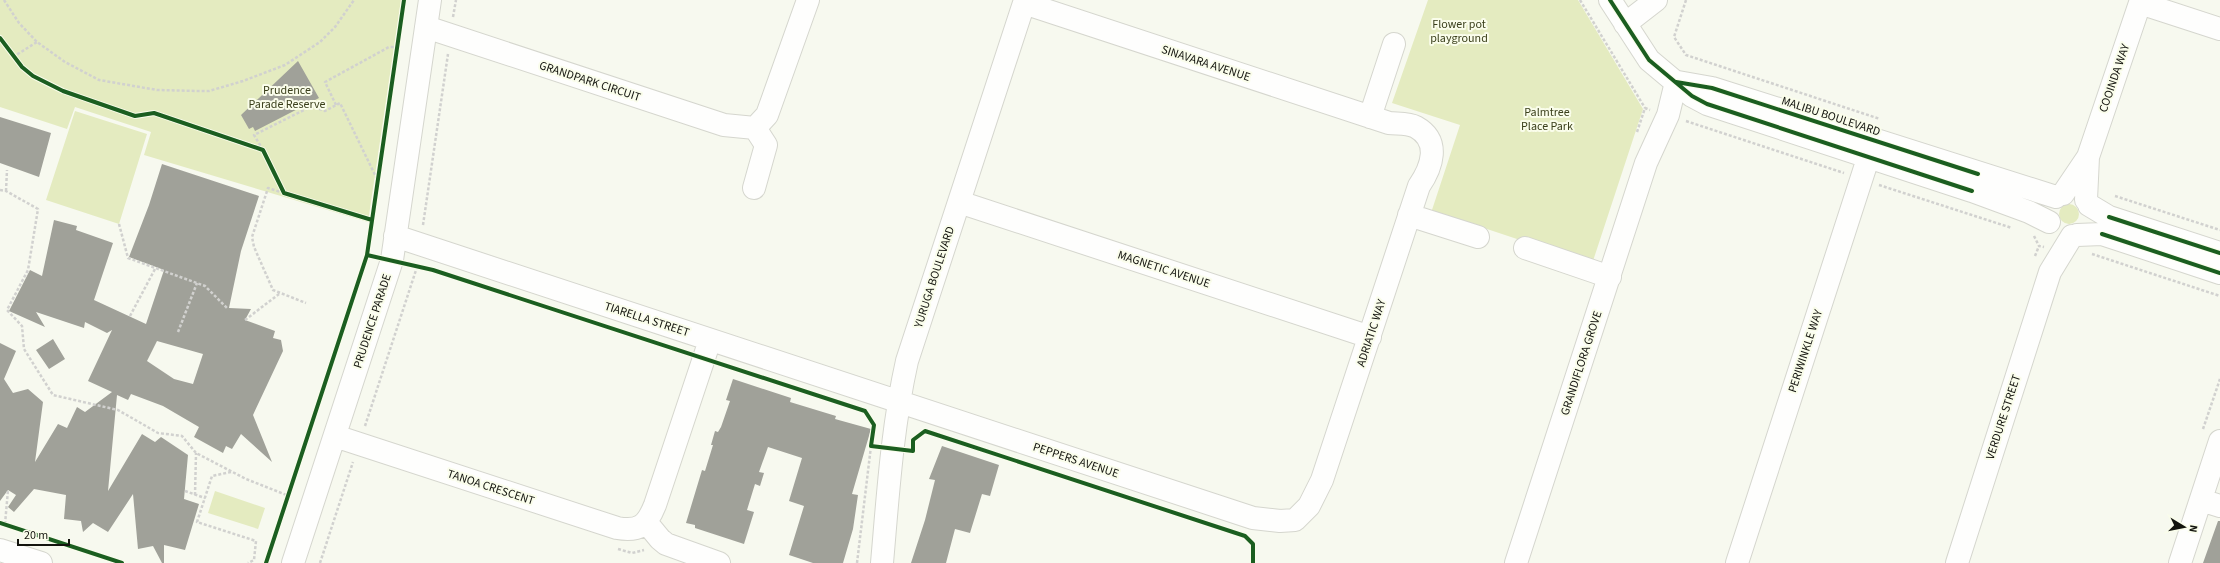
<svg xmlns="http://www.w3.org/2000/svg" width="2220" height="563" font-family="'Source Sans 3',sans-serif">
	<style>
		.green { fill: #e4ebc0 }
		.building { fill: #a0a199; fill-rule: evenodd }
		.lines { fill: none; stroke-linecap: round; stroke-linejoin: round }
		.minor-casing { stroke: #d5d6ce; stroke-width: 24 }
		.path { stroke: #d1d1cf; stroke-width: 2.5; stroke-dasharray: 3 2; stroke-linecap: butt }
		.minor { stroke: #fefefd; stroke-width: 22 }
		.cycleway-casing { stroke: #fafdeb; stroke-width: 6 }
		.cycleway { stroke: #1b5e20; stroke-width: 4 }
		.labels { text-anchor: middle; stroke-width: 4; stroke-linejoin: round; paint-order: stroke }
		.park-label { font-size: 12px; fill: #3a3f1b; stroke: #fafdeb }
		.street-label { font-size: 12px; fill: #13140e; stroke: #fafdeb }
	</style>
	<rect width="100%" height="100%" fill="#f7f9ef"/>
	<path class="green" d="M 0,0 L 401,0 L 368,222 L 144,155 L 151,132 L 75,107 L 67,129 L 0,107 Z
		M 1428,0 L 1578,0 L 1643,109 L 1592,264 L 1448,216 L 1430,216 L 1460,125 L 1392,103 Z
		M 75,111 L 147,134 L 119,224 L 46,200 Z
		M2059 214a10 10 0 1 1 20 0a10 10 0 1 1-20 0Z
		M 215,491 L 265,508 L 258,529 L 208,513 Z"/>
	<path class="building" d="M 298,61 L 319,98 L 255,131 L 253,127 L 249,129 L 241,115 Z
		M 0,117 L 51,133 L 39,177 L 0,163 Z
		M 162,164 L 259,196 L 241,251 L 229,308 L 251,309 L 245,320 L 275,331 L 273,338 L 281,340 L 283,351 L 253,415 L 272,462 L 241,434 L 232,449 L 226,446 L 223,453 L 194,437 L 199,427 L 163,406 L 131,394 L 128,400 L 117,395 L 108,491 L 142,434 L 155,442 L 161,437 L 188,455 L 184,499 L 199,504 L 185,550 L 164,545 L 164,563 L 162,563 L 153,546 L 138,549 L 133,494 L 108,532 L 93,523 L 83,532 L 81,521 L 64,519 L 66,495 L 34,489 L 14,512 L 8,507 L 16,495 L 8,490 L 0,501 L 0,343 L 16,351 L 4,379 L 13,393 L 28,389 L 43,402 L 35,462 L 58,424 L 67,428 L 77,407 L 85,412 L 112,392 L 88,381 L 112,330 L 107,333 L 85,322 L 84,328 L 36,312 L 45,327 L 9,311 L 30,270 L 42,276 L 54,220 L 77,226 L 76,230 L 113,243 L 94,300 L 146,324 L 164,270 L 129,257 L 149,205 ZM 157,341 L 203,354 L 193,384 L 174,379 L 147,361 Z
		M 53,339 L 65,359 L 49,369 L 36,350 Z
		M 733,379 L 791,398 L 790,402 L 836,416 L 835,419 L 871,429 L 852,494 L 858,495 L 853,529 L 843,563 L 813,563 L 789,555 L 804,506 L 789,501 L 802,458 L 768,447 L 759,472 L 764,473 L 760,486 L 755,484 L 747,510 L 754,512 L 744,544 L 695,528 L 695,525 L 686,523 L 702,470 L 705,471 L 713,445 L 711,445 L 715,431 L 718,432 L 721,427 L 730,401 L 726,400 Z
		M 942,446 L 999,465 L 990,496 L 982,494 L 970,533 L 955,529 L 946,563 L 911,563 L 925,520 L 935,480 L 929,479 Z
		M 2218,521 L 2220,521 L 2220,563 L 2203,563 Z"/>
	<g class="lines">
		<defs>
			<path id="minor" d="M 1610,0 L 1649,60 L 1692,96 L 1707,104 L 1972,191 L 2029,212 L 2049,222
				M 2140,3 L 2220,29
				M 1625,24 L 1656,0
				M 426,27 L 724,125 L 755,128 L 767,115 L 808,0
				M 1678,82 L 1712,88 L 2056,197
				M 1370,117 L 1394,44
				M 754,188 L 766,145 L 755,128
				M 2063,194 L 2088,157
				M 2086,200 L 2088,157 L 2141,0
				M 959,202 L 1370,337
				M 2089,205 L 2109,217 L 2220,253
				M 1409,215 L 1478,237
				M 2077,235 L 2102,234 L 2220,273
				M 395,236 L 1253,518 L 1280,521 L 1295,520 L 1309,506 L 1322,480 L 1419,186 C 1432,167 1441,141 1416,127 C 1408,123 1398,124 1389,123 L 1024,3
				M 1525,248 L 1610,277
				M 335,436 L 617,528 C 640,532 647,525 655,505 L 710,340
				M 2201,500 L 2220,506
				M 646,522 L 660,539 L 666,544 L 719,563
				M 0,550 L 41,563
				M 293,563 L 392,260 L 430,0
				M 882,563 C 888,495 892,428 907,361 L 1025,0
				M 1516,563 L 1646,163 L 1668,115 L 1676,82
				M 1737,563 L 1874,140
				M 1957,563 L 2050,272 L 2072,236
				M 2180,563 L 2220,441"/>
		</defs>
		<use href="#minor" class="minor-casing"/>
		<path class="path" d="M 4,0 L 19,23 L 37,42 L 65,62 L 99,80 L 157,90 L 199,91 L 209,91 L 243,81 L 285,65 L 320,42 L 335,27 L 354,0
			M 1580,0 L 1645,108
			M 1686,0 L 1674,37 L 1686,55 L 1880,119
			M 453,17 L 456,0
			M 13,57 L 37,42
			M 336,105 L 325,82 L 389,47 L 397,47
			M 1686,121 L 1844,173
			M 1637,132 L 1645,108 L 1650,110
			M 263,150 L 254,135 L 312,106 L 325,111 L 340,103 L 378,181
			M 1879,185 L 2012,228
			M 0,190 L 6,191 L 38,209 L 28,270 L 7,310 L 22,326 L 24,349 L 53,395 L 118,410 L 158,433 L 182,436 L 196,453 L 246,479 L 289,496
			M 6,191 L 7,170
			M 284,193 L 268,188 L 252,237 L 254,247 L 273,290 L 306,303
			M 2115,196 L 2220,230
			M 119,224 L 128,258 L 205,286 L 227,308
			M 423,225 L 448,54
			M 2034,236 L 2039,246 L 2044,247
			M 2092,254 L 2220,296
			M 2035,256 L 2039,246
			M 130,316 L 155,269
			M 245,320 L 279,294
			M 178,332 L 197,283
			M 365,426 L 418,264
			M 2203,429 L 2220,379
			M 231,472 L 212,476 L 197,522 L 256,541 L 254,560 L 248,563
			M 185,491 L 205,498
			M 195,495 L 196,453
			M 5,524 L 8,490
			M 618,549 L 632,553 L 644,550
			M 320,563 L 353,462
			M 857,563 L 871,446"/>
		<use href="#minor" class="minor"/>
		<defs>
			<path id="cycleway" d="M 1610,0 L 1649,60 L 1692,96 L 1707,104 L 1972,191
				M 0,38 L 22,67 L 33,76 L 63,91 L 135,116 L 154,113 L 263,150 L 284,193 L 372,220
				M 1676,82 L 1712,88 L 1978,174
				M 2109,217 L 2220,253
				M 2102,234 L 2220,273
				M 367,255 L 433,270 L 865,411 L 874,425 L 871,446 L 913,451 L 913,440 L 925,431 L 1245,536 L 1253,544 L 1253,563
				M 0,523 L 122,563
				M 266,563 L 367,255 L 404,0"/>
		</defs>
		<use href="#cycleway" class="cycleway-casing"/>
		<use href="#cycleway" class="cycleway"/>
	</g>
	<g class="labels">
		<g class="park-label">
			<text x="1459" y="28">Flower pot<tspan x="1459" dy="14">playground</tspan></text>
			<text x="287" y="94">Prudence<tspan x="287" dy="14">Parade Reserve</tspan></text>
			<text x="1547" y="116">Palmtree<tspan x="1547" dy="14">Place Park</tspan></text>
		</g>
		<g class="street-label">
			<text transform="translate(1206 63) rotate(18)" y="4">SINAVARA AVENUE</text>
			<text transform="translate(2114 78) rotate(-71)" y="4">COOINDA WAY</text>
			<text transform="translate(590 81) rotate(18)" y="4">GRANDPARK CIRCUIT</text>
			<text transform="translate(1831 116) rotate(18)" y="4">MALIBU BOULEVARD</text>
			<text transform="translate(1164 269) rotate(18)" y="4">MAGNETIC AVENUE</text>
			<text transform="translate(934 277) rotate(-72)" y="4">YURUGA BOULEVARD</text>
			<text transform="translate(647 319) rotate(18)" y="4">TIARELLA STREET</text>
			<text transform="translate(372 321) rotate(-72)" y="4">PRUDENCE PARADE</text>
			<text transform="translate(1371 333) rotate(-72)" y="4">ADRIATIC WAY</text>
			<text transform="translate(1805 351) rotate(-72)" y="4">PERIWINKLE WAY</text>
			<text transform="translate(1581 363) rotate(-72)" y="4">GRANDIFLORA GROVE</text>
			<text transform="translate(2003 417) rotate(-72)" y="4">VERDURE STREET</text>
			<text transform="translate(1076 460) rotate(18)" y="4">PEPPERS AVENUE</text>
			<text transform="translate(491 487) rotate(18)" y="4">TANOA CRESCENT</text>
		</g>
	</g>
	<g transform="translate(2184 527) rotate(100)" stroke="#fafdeb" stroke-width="3" paint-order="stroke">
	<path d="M0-3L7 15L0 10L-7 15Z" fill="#13140e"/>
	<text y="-6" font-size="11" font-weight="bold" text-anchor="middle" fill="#13140e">N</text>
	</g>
	<path d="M18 539v6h51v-6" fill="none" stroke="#13140e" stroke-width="2"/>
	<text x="24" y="539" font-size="12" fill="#13140e" stroke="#fafdeb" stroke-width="3" paint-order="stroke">20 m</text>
</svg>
